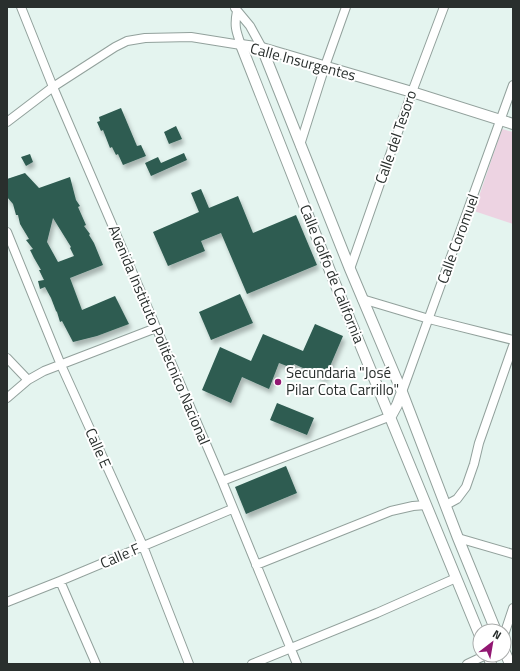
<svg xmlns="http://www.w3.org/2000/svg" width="520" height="671" font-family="'Titillium Web',sans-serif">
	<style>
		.green { fill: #edd3e2 }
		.building { fill: #2e5c51; fill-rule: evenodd; filter: url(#shadow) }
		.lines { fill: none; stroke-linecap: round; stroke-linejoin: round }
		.minor-casing { stroke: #92a19c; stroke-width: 10 }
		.tertiary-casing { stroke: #92a19c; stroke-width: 12 }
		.minor { stroke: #fff; stroke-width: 8 }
		.tertiary { stroke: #fff; stroke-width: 10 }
		.poi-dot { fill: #921772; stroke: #fff; stroke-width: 1.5 }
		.labels { text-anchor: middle; stroke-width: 4; stroke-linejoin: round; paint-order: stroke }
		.street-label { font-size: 15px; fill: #292f2d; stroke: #fff }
		.poi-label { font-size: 15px; fill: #292f2d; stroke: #fff; text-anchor: start }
	</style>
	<defs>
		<filter id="shadow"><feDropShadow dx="2.5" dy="4.5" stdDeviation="2" flood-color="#0004"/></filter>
	</defs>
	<rect width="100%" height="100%" fill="#e4f4ef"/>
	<path class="green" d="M 502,129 L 513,132 L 513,224 L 474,211 Z"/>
	<path class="building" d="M 121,108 L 137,146 L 141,145 L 146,156 L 123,165 L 118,154 L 116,155 L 112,147 L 110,148 L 103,130 L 101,131 L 97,122 L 100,121 L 99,117 Z
		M 176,126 L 182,139 L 169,144 L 164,132 Z
		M 184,153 L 187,160 L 151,176 L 145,163 L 158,157 L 161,163 Z
		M 30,154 L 33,162 L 26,166 L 21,157 Z
		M 25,173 L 39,188 L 70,177 L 76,200 L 80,206 L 78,207 L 86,225 L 84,226 L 90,234 L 89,235 L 94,243 L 103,265 L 70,278 L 82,310 L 115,296 L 129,324 L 97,336 L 73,342 L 62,321 L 60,322 L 57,312 L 56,311 L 51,298 L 45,287 L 40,289 L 38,281 L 44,280 L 39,270 L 41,270 L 34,258 L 30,250 L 33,249 L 26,240 L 29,239 L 20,224 L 18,215 L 16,215 L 13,204 L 7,197 L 7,179 ZM 53,218 L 71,247 L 70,248 L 74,256 L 58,262 L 47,242 Z
		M 201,189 L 209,208 L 238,196 L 253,233 L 296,215 L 317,265 L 247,294 L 221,233 L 201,241 L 205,251 L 168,266 L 153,232 L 199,212 L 191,193 Z
		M 240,294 L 253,323 L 211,340 L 199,312 Z
		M 315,324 L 343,336 L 325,378 L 294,364 L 292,368 L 279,363 L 269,389 L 242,377 L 231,403 L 202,390 L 220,347 L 251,361 L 263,334 L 303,351 Z
		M 277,403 L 314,418 L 307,435 L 270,420 Z
		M 286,466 L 297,493 L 246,514 L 235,487 Z"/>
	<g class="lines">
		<defs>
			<path id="minor" d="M 21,7 L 53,87 L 222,481 L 297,664
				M 235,8 L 250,26 L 262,48
				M 7,122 L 53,87 L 115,47 L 127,41 L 145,38 L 191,37 L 241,45 C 236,31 234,26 237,11
				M 300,145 L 325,66 L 346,7
				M 7,232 L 61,365 L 143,546 L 189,664
				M 350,269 L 412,92 L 444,7
				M 362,299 L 429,319 L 513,340
				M 7,358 L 28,380
				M 402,392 L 513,85
				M 7,398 L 28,380 L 44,371 L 156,328
				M 222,481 L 391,416
				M 446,505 L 457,499 L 466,487 L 474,464 L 479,443 L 513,346
				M 458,538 L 513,554
				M 256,565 L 391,511 L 413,506 L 426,505
				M 60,581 L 96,664
				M 7,602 L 60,581 L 232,509
				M 504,635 L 513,608
				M 252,664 L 377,613 L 456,578
				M 467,664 L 486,655"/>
			<path id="tertiary" d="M 262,48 L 350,269 L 402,392 L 458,538 L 496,631
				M 391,416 L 397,405 L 402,392
				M 480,636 L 332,276 L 241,45 L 262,48 L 412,92 L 513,124
				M 504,650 L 510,664
				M 488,655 L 491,664"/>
		</defs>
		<use href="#minor" class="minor-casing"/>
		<use href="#tertiary" class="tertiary-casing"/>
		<use href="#minor" class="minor"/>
		<use href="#tertiary" class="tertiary"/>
	</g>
	<circle class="poi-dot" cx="278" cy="382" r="4"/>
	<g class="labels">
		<g class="street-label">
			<text transform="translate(303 62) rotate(15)" y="5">Calle Insurgentes</text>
			<text transform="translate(396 137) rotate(-71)" y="5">Calle del Tesoro</text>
			<text transform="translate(458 239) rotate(-70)" y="5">Calle Coromuel</text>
			<text transform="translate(332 274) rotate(68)" y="5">Calle Golfo de California</text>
			<text transform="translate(159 335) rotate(67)" y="5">Avenida Instituto Politécnico Nacional</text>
			<text transform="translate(98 448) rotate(66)" y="5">Calle E</text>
			<text transform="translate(120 556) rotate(-23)" y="5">Calle F</text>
		</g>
		<g class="poi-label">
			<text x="286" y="378">Secundaria "José<tspan x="286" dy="17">Pilar Cota Carrillo"</tspan></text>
		</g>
	</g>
	<rect width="520" height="671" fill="none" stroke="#292f2d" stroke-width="16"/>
	<g transform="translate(492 643) rotate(31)"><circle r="19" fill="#ffffff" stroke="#a9acab"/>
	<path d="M0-3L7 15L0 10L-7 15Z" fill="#921772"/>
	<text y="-6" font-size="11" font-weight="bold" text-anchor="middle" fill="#292f2d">N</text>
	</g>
</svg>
